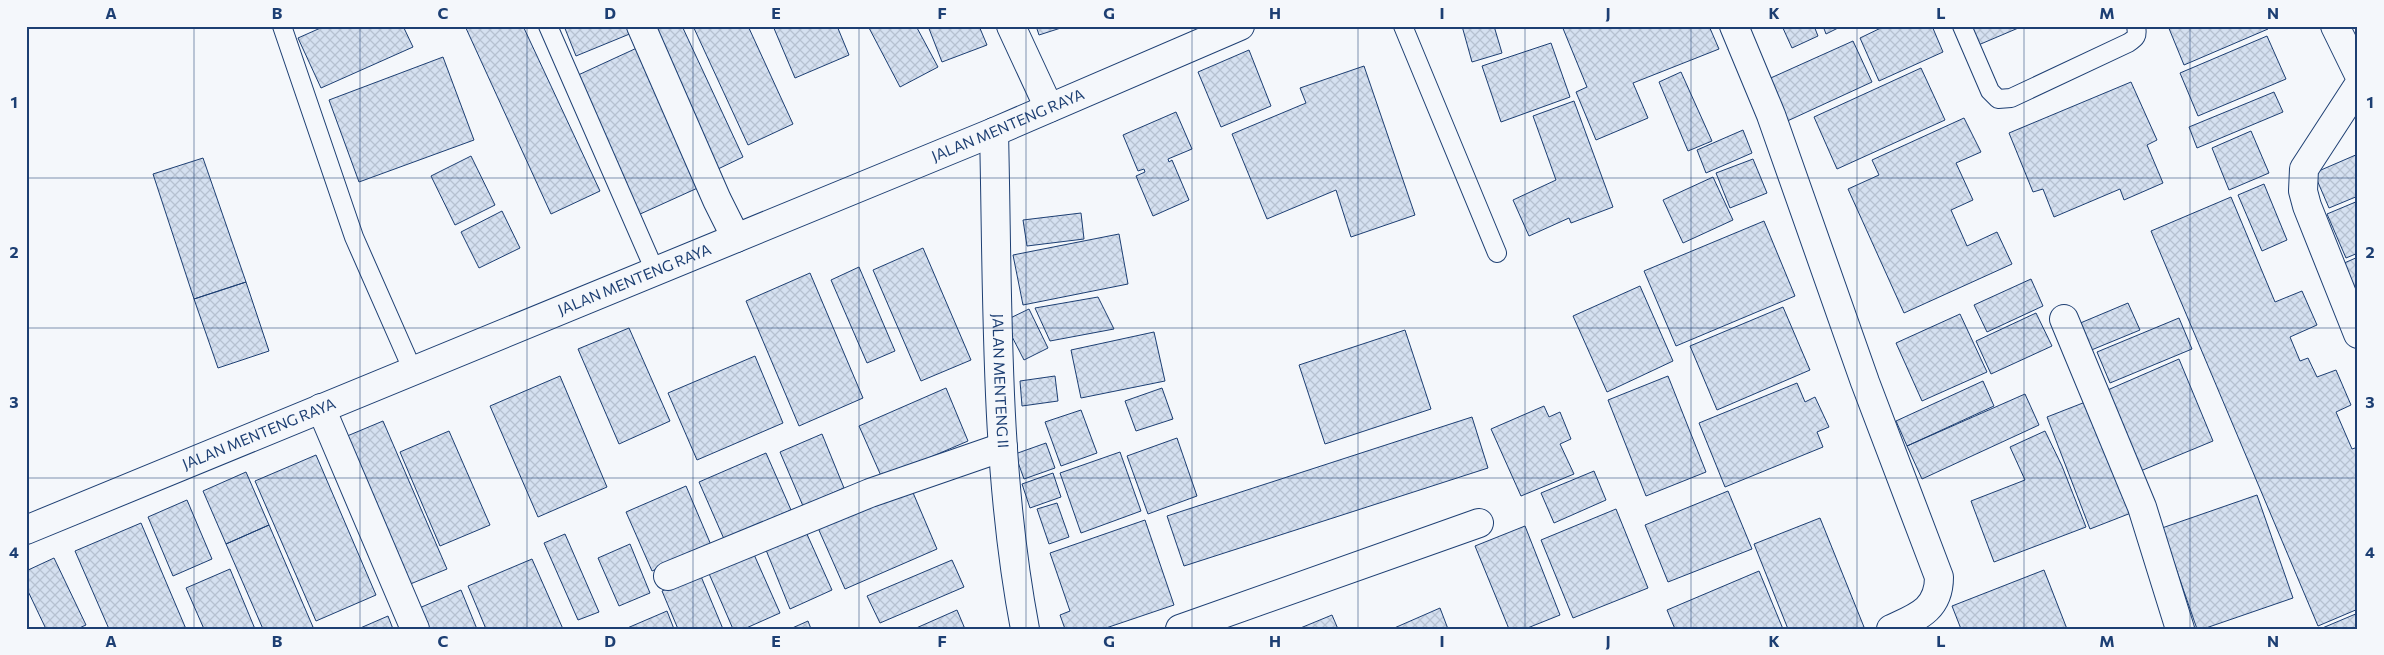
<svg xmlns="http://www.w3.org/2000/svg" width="2384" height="655" font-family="Commissioner,sans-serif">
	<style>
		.building { fill: url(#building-cross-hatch); stroke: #1d3f73 }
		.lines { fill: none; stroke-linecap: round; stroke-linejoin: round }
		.lane-casing { stroke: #1d3f73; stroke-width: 20 }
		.street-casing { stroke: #1d3f73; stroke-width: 30 }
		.secondary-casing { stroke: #1d3f73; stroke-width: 30 }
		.lane { stroke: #f4f7fb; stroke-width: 18 }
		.street { stroke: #f4f7fb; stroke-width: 28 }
		.secondary { stroke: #f4f7fb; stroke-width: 28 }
		.grid { fill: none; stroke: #1d3f73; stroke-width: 1; stroke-opacity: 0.55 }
		.labels { text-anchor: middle; stroke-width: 4; stroke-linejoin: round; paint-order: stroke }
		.street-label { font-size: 15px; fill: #1d3f73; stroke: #f4f7fb }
		.neatline { fill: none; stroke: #1d3f73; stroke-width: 2 }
		.grid-label { font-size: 16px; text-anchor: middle; font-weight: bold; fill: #1d3f73 }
	</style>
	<defs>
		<pattern id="building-cross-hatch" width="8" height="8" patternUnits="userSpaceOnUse" patternTransform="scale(1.25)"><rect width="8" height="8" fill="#d5e0f0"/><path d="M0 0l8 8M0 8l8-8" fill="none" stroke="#b6c1d1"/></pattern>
	</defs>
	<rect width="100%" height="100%" fill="#f4f7fb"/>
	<path class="building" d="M 325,26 L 403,26 L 413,47 L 321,88 L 298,38 Z
		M 465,26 L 523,26 L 600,191 L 551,214 Z
		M 564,26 L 629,26 L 632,33 L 576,56 Z
		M 652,26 L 682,26 L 743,157 L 718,169 Z
		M 693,26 L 748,26 L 793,124 L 748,145 Z
		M 773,26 L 837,26 L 849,55 L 795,78 Z
		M 868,26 L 916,26 L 938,67 L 900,87 Z
		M 928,26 L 979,26 L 987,45 L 942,62 Z
		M 1036,26 L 1067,26 L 1039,35 Z
		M 1462,26 L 1494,26 L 1502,53 L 1472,62 Z
		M 1562,26 L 1709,26 L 1719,49 L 1633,83 L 1648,118 L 1596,140 L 1576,92 L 1587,87 Z
		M 1782,26 L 1814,26 L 1818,36 L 1792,48 Z
		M 1823,26 L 1842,26 L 1826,34 Z
		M 1885,26 L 1932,26 L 1943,52 L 1879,81 L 1860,38 Z
		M 1968,26 L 2023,26 L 1976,46 Z
		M 2168,26 L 2267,26 L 2268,29 L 2184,65 Z
		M 2267,36 L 2286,79 L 2198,116 L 2180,73 Z
		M 1853,41 L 1872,82 L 1783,123 L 1764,81 Z
		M 1551,43 L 1570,97 L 1501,122 L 1482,66 Z
		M 639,47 L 702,186 L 638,215 L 576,76 Z
		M 1249,50 L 1271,106 L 1221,127 L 1198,72 Z
		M 443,57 L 474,140 L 359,182 L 329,100 Z
		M 1364,66 L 1415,215 L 1351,237 L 1336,190 L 1267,219 L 1232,134 L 1306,103 L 1300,88 Z
		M 1921,68 L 1945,120 L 1837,169 L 1814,117 Z
		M 1681,72 L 1712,141 L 1688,151 L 1659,82 Z
		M 2131,82 L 2157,140 L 2147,145 L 2163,183 L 2124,200 L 2120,189 L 2054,217 L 2043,189 L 2033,192 L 2009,133 Z
		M 2274,92 L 2283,112 L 2197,148 L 2189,127 Z
		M 1574,101 L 1613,207 L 1571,223 L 1569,218 L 1529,236 L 1513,200 L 1556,180 L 1533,116 Z
		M 1176,112 L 1192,149 L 1168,159 L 1169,162 L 1172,160 L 1189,200 L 1153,216 L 1136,176 L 1145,172 L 1144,169 L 1138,171 L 1123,135 Z
		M 1964,118 L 1981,152 L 1956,163 L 1973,200 L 1951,210 L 1967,246 L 1997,232 L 2012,264 L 1904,313 L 1848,189 L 1879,175 L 1872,160 Z
		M 1743,130 L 1752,153 L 1706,173 L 1697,150 Z
		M 2251,131 L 2269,173 L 2229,190 L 2212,148 Z
		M 2358,154 L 2358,196 L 2329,208 L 2314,173 Z
		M 471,156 L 495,205 L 455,225 L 431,176 Z
		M 203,158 L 246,282 L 194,299 L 153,174 Z
		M 1753,159 L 1767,193 L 1730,208 L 1716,173 Z
		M 1713,177 L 1733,220 L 1683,243 L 1663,200 Z
		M 2264,184 L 2287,240 L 2262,251 L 2238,195 Z
		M 2231,197 L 2275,302 L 2302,291 L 2317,325 L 2290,337 L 2300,361 L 2308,358 L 2317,377 L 2336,370 L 2351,405 L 2336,412 L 2352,449 L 2358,447 L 2358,609 L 2318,626 L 2151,231 Z
		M 2358,201 L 2358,253 L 2346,258 L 2327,214 Z
		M 502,211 L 520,248 L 479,268 L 461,232 Z
		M 1081,213 L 1084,239 L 1027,246 L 1023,220 Z
		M 1764,221 L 1795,296 L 1676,346 L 1644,271 Z
		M 1119,234 L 1128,284 L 1023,305 L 1013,255 Z
		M 923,248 L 971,360 L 921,381 L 873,270 Z
		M 2358,257 L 2358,296 L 2356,297 L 2342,264 Z
		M 859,267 L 895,351 L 867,363 L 831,280 Z
		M 810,273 L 863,398 L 799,426 L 746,301 Z
		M 2031,279 L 2043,306 L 1987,332 L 1974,305 Z
		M 246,282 L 269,351 L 218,368 L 194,299 Z
		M 1640,286 L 1673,361 L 1607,392 L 1573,316 Z
		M 1098,297 L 1114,329 L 1050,341 L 1035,308 Z
		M 2128,303 L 2140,330 L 2089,351 L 2078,324 Z
		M 1783,307 L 1810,370 L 1717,410 L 1690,346 Z
		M 1029,309 L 1048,348 L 1024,360 L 1004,321 Z
		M 2036,313 L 2052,346 L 1991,374 L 1976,341 Z
		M 1960,314 L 1987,372 L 1922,401 L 1896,343 Z
		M 2179,318 L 2192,349 L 2110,383 L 2097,352 Z
		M 629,328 L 670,421 L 619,444 L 578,349 Z
		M 1405,330 L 1431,409 L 1325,444 L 1299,365 Z
		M 1154,332 L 1165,381 L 1081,398 L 1071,350 Z
		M 755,356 L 783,423 L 697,460 L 668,393 Z
		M 2179,359 L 2213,441 L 2138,472 L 2103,392 Z
		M 560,376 L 607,487 L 538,517 L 490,406 Z
		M 1055,376 L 1058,401 L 1022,406 L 1020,381 Z
		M 1668,376 L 1706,472 L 1646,496 L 1608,400 Z
		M 1983,381 L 1994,406 L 1907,446 L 1896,421 Z
		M 1797,383 L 1805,402 L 1815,397 L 1829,427 L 1817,432 L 1823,447 L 1725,487 L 1699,423 Z
		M 946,388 L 968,441 L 882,478 L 859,426 Z
		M 1162,388 L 1173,419 L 1136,431 L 1125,401 Z
		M 2025,394 L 2039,425 L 1922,479 L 1907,446 Z
		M 2088,401 L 2131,513 L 2090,529 L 2047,417 Z
		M 1544,406 L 1549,417 L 1560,412 L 1571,439 L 1560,444 L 1574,474 L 1521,496 L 1491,429 Z
		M 1081,410 L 1097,453 L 1061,466 L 1045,422 Z
		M 1472,417 L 1488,468 L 1184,566 L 1167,516 Z
		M 383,421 L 447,569 L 403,587 L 340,439 Z
		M 449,431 L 490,525 L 440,546 L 400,452 Z
		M 2045,431 L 2062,466 L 2086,527 L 1994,562 L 1971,501 L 2025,480 L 2010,447 Z
		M 822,434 L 844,488 L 803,506 L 780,452 Z
		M 1177,438 L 1197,496 L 1148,514 L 1127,456 Z
		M 1046,443 L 1055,468 L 1024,479 L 1015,454 Z
		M 1120,452 L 1141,511 L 1081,533 L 1060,473 Z
		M 766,453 L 791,510 L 724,539 L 699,482 Z
		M 316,455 L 376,595 L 316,621 L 255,481 Z
		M 1594,471 L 1606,500 L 1554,523 L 1541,493 Z
		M 246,472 L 269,525 L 226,544 L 203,491 Z
		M 1053,473 L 1061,497 L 1030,508 L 1022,484 Z
		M 686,486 L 711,545 L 652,571 L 626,512 Z
		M 911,488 L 937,549 L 845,589 L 818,528 Z
		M 1728,491 L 1752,549 L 1668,582 L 1645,525 Z
		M 2257,495 L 2293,598 L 2203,629 L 2197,629 L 2162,528 Z
		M 187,500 L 212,559 L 173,576 L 148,517 Z
		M 1057,503 L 1069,537 L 1049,544 L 1037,509 Z
		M 1616,509 L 1648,588 L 1573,618 L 1541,540 Z
		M 1820,518 L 1864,627 L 1859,629 L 1788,629 L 1754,544 Z
		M 1145,520 L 1174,605 L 1103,629 L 1065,629 L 1060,615 L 1070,611 L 1050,553 Z
		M 141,523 L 186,629 L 109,629 L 75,551 Z
		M 269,525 L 313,627 L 308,629 L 263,629 L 226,544 Z
		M 1525,526 L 1560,615 L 1525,629 L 1509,629 L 1475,546 Z
		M 806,532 L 832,590 L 790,609 L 766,550 Z
		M 565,534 L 599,612 L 578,620 L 544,543 Z
		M 630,544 L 650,593 L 619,606 L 598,558 Z
		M 752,550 L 780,613 L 744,629 L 733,629 L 707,569 Z
		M 54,558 L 86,625 L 77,629 L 46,629 L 26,587 L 26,571 Z
		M 532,559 L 563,629 L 486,629 L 468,586 Z
		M 952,560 L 964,587 L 880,623 L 867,596 Z
		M 230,569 L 255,629 L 204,629 L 186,588 Z
		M 2044,570 L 2067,629 L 1961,629 L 1952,606 Z
		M 1759,571 L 1783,629 L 1675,629 L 1667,610 Z
		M 700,574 L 723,629 L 678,629 L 662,591 Z
		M 461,590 L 477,629 L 425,629 L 417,609 Z
		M 1440,608 L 1448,629 L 1392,629 Z
		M 957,610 L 965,629 L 914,629 Z
		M 667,611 L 674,629 L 625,629 Z
		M 2358,613 L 2358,629 L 2320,629 Z
		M 1332,615 L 1338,629 L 1298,629 Z
		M 388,616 L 393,629 L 358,629 Z
		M 808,621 L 811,629 L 790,629 Z"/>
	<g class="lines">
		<defs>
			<path id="lane" d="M 282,26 L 354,237 L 413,371
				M 548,26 L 655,271
				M 1403,26 L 1497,253
				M 1962,26 L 1990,91 L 1998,99 L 2011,98 L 2128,43 C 2136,38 2138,36 2136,26"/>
			<path id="street" d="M 641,26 L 717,200 L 736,238
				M 1011,26 L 1049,108
				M 1734,26 L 1771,115 L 1865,382 L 1939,577 C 1939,610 1917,617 1891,629
				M 2335,26 L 2358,73
				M 2358,86 L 2304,169 L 2303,191 L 2307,206 L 2358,334
				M 2064,319 L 2142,507 L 2180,629
				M 321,408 L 415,629
				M 668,576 L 870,493 L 1003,447
				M 1180,629 L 1479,523"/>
			<g id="secondary">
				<path id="s1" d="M 994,132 C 998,297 994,466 1025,629"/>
				<path id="s2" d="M 26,530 L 994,132 L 1240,26"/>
			</g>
		</defs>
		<use href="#lane" class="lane-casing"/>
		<use href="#street" class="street-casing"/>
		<use href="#secondary" class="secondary-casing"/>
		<use href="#lane" class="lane"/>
		<use href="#street" class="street"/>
		<use href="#secondary" class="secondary"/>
	</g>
	<path class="grid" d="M 194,26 L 194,629M 360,26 L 360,629M 527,26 L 527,629M 693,26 L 693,629M 859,26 L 859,629M 1026,26 L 1026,629M 1192,26 L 1192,629M 1358,26 L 1358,629M 1525,26 L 1525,629M 1691,26 L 1691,629M 1857,26 L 1857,629M 2024,26 L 2024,629M 2190,26 L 2190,629M 26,178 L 2358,178M 26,328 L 2358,328M 26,478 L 2358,478"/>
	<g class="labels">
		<g class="street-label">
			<text dy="5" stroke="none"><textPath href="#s2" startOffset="1062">JALAN MENTENG RAYA</textPath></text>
			<text dy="5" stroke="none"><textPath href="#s2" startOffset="658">JALAN MENTENG RAYA</textPath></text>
			<text dy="5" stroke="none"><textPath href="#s1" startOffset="249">JALAN MENTENG II</textPath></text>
			<text dy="5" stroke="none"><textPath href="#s2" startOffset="252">JALAN MENTENG RAYA</textPath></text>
		</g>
	</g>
	<rect width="2384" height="655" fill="none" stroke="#f4f7fb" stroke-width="55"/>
	<rect x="28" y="28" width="2328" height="600" class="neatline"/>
	<g class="grid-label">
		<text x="111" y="19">A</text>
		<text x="277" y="19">B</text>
		<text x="443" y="19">C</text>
		<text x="610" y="19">D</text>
		<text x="776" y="19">E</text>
		<text x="942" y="19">F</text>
		<text x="1109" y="19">G</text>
		<text x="1275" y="19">H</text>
		<text x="1442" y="19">I</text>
		<text x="1608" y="19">J</text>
		<text x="1774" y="19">K</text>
		<text x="1941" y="19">L</text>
		<text x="2107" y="19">M</text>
		<text x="2273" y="19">N</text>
		<text x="14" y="108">1</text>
		<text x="2370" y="108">1</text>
		<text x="14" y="258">2</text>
		<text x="2370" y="258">2</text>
		<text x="14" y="408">3</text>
		<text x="2370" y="408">3</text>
		<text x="14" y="558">4</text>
		<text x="2370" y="558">4</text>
		<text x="111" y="647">A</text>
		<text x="277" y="647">B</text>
		<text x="443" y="647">C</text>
		<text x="610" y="647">D</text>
		<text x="776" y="647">E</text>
		<text x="942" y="647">F</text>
		<text x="1109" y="647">G</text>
		<text x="1275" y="647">H</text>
		<text x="1442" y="647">I</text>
		<text x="1608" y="647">J</text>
		<text x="1774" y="647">K</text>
		<text x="1941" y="647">L</text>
		<text x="2107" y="647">M</text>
		<text x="2273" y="647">N</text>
	</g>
</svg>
